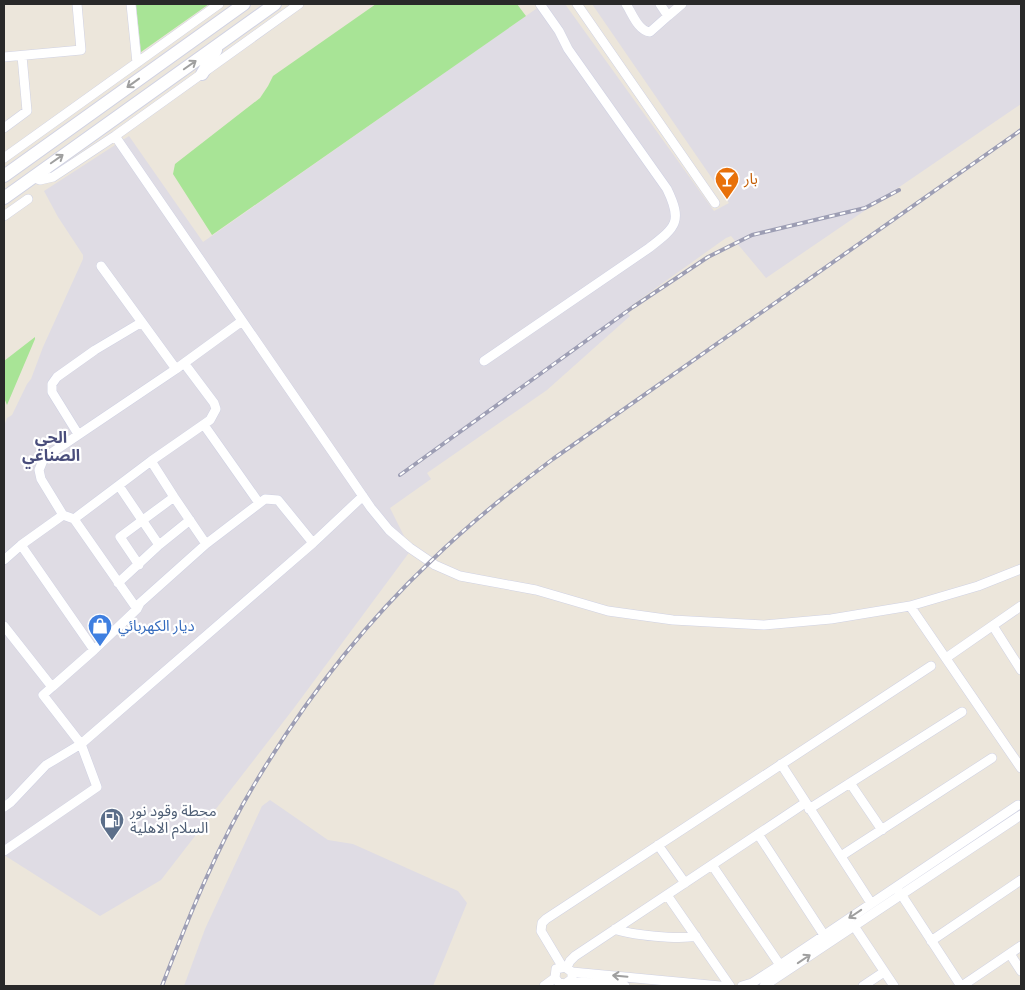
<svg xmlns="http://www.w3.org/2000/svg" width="1025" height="990" font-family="'Roboto Condensed','Noto Sans Arabic',sans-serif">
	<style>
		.industrial { fill: #dfdce4 }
		.green { fill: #a8e496 }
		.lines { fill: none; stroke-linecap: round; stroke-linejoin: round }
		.street-casing { stroke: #d0d2e3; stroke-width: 10 }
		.secondary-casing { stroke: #d0d2e3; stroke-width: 14 }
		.street { stroke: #fff; stroke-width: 9 }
		.secondary { stroke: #fff; stroke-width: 12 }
		.rail-casing { stroke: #9d9eb4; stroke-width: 4 }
		.rail { stroke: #fff; stroke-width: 2; stroke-dasharray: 5.5; stroke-linecap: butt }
		.oneway { stroke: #9f9f9f }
		.labels { text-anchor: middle; stroke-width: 4.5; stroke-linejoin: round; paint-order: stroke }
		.food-label { font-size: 15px; fill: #c56008; stroke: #fff; text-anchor: start }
		.shop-label { font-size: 15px; fill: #366cbe; stroke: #fff; text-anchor: start }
		.service-label { font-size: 15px; fill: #4e5e75; stroke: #fff; text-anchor: start }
		.neighbourhood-label { font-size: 16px; font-weight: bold; fill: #494d7b; stroke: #fff }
	</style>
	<rect width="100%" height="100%" fill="#ece6db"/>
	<path class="industrial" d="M 543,4 L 565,4 L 714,211 L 729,203 L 592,4 L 1021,4 L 1021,104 L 766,278 L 731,236 L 726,238 L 625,310 L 630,316 L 547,390 L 427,473 L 431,479 L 390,508 L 411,550 L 294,708 L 161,880 L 100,916 L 4,855 L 4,426 L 7,418 L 12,415 L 27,384 L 31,379 L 43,347 L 83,259 L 83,255 L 58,217 L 44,191 L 129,136 L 203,242 Z
		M 270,800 L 328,840 L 353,844 L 458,891 L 467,903 L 433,986 L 184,986 L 205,929 L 262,806 Z"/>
	<path class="green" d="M 136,4 L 209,4 L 141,52 Z
		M 376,4 L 517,4 L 526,16 L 212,235 L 173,174 L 175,164 L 260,98 L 268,86 L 273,76 Z
		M 35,337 L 35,339 L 7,405 L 4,398 L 4,361 Z"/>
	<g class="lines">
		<defs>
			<path id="street" d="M 131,4 L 137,63
				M 577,4 L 715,203
				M 626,4 C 632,13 638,31 650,32 L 668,16
				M 660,4 L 668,16 L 682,4
				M 4,57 L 81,50 L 77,4
				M 4,128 L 27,111 L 22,56
				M 115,136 L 371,508 L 389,530 L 410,548 L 435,565 L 460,576 L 536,590 L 608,611 L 673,620 L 764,625 L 831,619 L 910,606 L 978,586 L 1021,569
				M 4,158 L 219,4
				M 32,177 L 40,180 L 53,177 L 115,136 L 299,4
				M 4,216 L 28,199
				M 101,266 L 176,369
				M 484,361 L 649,248 C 676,227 683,222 667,189 L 568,49 L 559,31 L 540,4
				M 204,425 L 259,503
				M 78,434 L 52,392 L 52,384 L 57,377 L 95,350 L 142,322
				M 151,461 L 174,497 L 206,544
				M 119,486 L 159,545
				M 63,515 L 41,479 L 39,470 L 44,458 L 176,369 L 242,321
				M 74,519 L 137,609
				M 21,545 L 94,650 L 137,609 L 140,603 L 206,544 L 265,499 L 278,500 L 313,543
				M 4,560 L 21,545 L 63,515 L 74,519 L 151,461 L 210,420 L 216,409 L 214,403 L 184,363
				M 139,565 L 120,537 L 174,497
				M 118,583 L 159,545 L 190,520
				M 910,606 L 1021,768
				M 4,626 L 52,687 L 43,695 L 81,744 L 97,787 L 4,851
				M 993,626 L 1021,670
				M 946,658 L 1021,606
				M 52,687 L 94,650
				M 781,764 L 871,903
				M 850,783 L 882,830
				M 4,807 L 11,802 L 46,765 L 81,744 L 313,543 L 363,496
				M 809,809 L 962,712
				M 758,834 L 824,935
				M 658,845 L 685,883
				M 841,856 L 992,758
				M 712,865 L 780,965
				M 899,891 L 961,986
				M 667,895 L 730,986
				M 854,926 L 894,986
				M 615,929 C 630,935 680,940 696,936
				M 931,941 L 1021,880
				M 1010,954 L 1021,971
				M 562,966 L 541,931 L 542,923 L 546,919 L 931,666
				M 567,967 L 570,961 L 575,956 L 805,803
				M 572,972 L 572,979 L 565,984 L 559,983 L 555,978 L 556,969 L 565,967 L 572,972 L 720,986
				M 570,981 L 625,986
				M 544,986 L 555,978
				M 742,986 L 752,983 L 780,965 L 1018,805
				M 764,986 L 1021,815
				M 863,986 L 884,972
				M 962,986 L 1021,946"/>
			<path id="secondary" d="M 202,74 L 216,50
				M 4,176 L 244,4
				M 4,198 L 275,4"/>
		</defs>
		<use href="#street" class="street-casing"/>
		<use href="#secondary" class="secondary-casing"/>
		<use href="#street" class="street"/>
		<use href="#secondary" class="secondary"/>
		<defs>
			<path id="rail" d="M 400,475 L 633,307 L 708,257 L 752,235 L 865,208 L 899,190
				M 162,986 C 189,916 218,844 257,780 C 304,702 364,624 431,561 C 469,524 510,491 553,459 L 1021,130"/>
		</defs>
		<use href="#rail" class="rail-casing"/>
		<use href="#rail" class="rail"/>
	</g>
	<defs><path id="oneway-shaft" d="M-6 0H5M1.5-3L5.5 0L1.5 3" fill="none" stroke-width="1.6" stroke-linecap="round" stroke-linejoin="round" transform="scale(1.25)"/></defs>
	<g class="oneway">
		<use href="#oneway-shaft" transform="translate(190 65) rotate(-35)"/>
		<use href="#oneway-shaft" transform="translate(133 83) rotate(144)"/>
		<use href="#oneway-shaft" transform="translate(57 159) rotate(-35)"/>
		<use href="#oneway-shaft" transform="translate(855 914) rotate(146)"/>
		<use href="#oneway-shaft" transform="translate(804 959) rotate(-34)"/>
		<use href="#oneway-shaft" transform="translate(620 976) rotate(-175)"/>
	</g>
	<defs>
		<symbol id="bar-pin" viewBox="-11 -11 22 30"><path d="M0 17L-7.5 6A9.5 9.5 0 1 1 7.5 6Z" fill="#e8710a" stroke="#fff"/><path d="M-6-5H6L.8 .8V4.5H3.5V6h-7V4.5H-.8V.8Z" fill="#fff"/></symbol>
		<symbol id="shop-pin" viewBox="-11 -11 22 30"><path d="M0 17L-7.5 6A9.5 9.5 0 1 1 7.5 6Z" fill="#3f7fe0" stroke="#fff"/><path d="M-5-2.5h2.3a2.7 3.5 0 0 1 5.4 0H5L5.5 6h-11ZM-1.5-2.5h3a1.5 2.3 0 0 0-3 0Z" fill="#fff"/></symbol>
		<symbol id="fuel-pin" viewBox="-11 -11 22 30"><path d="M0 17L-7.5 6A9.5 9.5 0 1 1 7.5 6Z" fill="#5c6f8a" stroke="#fff"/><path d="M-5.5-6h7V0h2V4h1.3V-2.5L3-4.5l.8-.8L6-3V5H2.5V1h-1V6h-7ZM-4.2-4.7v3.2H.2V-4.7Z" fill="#fff"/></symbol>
	</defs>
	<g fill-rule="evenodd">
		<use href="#bar-pin" x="713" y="165" width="28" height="38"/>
		<use href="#shop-pin" x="86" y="612" width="28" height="38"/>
		<use href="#fuel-pin" x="98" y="806" width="28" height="38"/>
	</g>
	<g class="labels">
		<g class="food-label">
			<text x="744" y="184">بار</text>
		</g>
		<g class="shop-label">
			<text x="118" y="631">ديار الكهربائي</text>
		</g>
		<g class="service-label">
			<text x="130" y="816">محطة وقود نور<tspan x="130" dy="17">السلام الاهلية</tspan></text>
		</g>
		<g class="neighbourhood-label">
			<text x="51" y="443">الحي<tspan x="51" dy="18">الصناعي</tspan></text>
		</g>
	</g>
	<rect width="1025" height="990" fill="none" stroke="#292929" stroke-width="10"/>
</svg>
